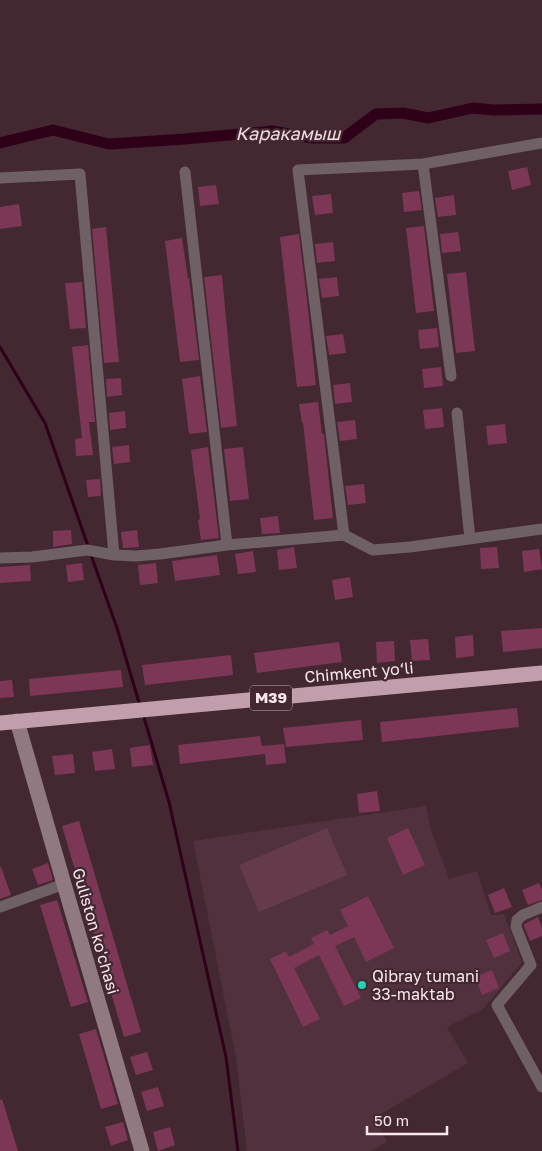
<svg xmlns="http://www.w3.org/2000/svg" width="542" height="1151" font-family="'Golos Text',sans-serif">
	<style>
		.built { fill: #52313f }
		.green { fill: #653b4c }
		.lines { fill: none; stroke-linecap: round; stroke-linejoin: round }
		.stream { stroke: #2f0118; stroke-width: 3 }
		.canal { stroke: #2f0118; stroke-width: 11 }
		.building { fill: #7b3755 }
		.street { stroke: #6e6065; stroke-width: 11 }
		.secondary { stroke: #907981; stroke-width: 15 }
		.highway { stroke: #c19eab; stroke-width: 15 }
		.poi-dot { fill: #1cd5b1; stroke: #432832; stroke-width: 2 }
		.labels { text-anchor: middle; stroke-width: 4.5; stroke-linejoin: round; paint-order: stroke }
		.shield { fill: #432832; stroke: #c3aeb6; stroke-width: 1 }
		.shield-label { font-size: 15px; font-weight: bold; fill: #fae8ee }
		.street-label { font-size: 16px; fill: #fae8ee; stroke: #432832 }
		.poi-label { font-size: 16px; fill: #fae8ee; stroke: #432832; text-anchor: start }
		.water-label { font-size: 18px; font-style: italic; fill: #f2dde4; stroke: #432832 }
	</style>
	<rect width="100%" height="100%" fill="#432832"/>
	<path class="built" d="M 426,806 L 431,830 L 449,879 L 477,871 L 491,915 L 504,914 L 522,962 L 483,1009 L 447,1027 L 468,1063 L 374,1118 L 387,1142 L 370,1151 L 247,1151 L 236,1057 L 193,841 Z"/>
	<path class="green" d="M 327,828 L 347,875 L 259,912 L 239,865 Z"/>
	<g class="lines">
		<path class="stream" d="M 0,347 L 45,423 L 88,546
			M 91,555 L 117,628 L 140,706
			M 143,714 L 169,802 L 226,1057 L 238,1151"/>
		<path class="canal" d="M 0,143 L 53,130 L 109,144 L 185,139 L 272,131 L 312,138 L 344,138 L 376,114 L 403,113 L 428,118 L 473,108 L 493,110 L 542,109"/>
	</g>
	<path class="building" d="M 527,167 L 531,185 L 512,190 L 508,171 Z
		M 216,185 L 219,204 L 200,206 L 198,187 Z
		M 419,191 L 422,210 L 404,212 L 402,193 Z
		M 331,194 L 333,213 L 315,215 L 312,196 Z
		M 454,195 L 456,215 L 438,217 L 435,198 Z
		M 19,204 L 22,226 L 0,229 L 0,207 Z
		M 424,226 L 434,311 L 416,313 L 406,228 Z
		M 106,227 L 119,362 L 104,363 L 92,229 Z
		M 458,232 L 461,251 L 442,253 L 440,234 Z
		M 299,234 L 307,300 L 316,385 L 297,387 L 280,237 Z
		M 182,238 L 188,279 L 189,278 L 199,360 L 180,362 L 165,241 Z
		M 333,242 L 335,261 L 317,263 L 315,244 Z
		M 466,272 L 475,351 L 456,353 L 447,274 Z
		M 222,275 L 230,361 L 237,426 L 221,428 L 204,277 Z
		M 337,277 L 339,296 L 322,298 L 319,279 Z
		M 82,282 L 86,328 L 70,329 L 65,283 Z
		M 437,328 L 439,347 L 420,349 L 418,330 Z
		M 343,334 L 346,353 L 329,355 L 326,336 Z
		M 88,345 L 95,422 L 89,422 L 93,455 L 76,456 L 75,439 L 82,438 L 72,347 Z
		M 441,367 L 443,386 L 424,388 L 422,369 Z
		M 200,376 L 207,432 L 189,434 L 182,379 Z
		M 121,378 L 122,395 L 107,397 L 106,379 Z
		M 350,383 L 352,402 L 335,404 L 333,385 Z
		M 318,402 L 322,434 L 324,434 L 333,518 L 314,520 L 303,423 L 302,423 L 299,404 Z
		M 442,408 L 444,427 L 425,429 L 423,410 Z
		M 125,411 L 126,428 L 110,430 L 109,413 Z
		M 355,420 L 357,439 L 340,441 L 337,422 Z
		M 505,424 L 507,443 L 488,445 L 486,426 Z
		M 129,445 L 130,462 L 114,464 L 112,447 Z
		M 208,447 L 219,538 L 201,540 L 198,520 L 200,519 L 191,450 Z
		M 243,447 L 249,499 L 230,501 L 224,449 Z
		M 100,479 L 101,496 L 88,497 L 86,480 Z
		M 364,484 L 366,503 L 348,505 L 345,486 Z
		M 278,516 L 280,533 L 262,534 L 260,518 Z
		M 71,530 L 72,544 L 53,547 L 53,531 Z
		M 137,530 L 139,547 L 123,548 L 121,532 Z
		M 294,547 L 297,568 L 279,570 L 277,550 Z
		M 497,547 L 499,568 L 481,569 L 480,548 Z
		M 539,549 L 542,569 L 524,572 L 522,551 Z
		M 253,551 L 256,572 L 238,574 L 235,554 Z
		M 217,555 L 220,575 L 175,581 L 172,561 Z
		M 82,563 L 84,580 L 68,582 L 66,565 Z
		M 156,563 L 158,583 L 140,585 L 138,565 Z
		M 30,565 L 31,581 L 0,583 L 0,567 Z
		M 350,577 L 353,597 L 335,600 L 332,580 Z
		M 542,628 L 542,648 L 503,652 L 501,631 Z
		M 473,635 L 474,656 L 456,658 L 455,637 Z
		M 428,639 L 430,660 L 412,661 L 410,640 Z
		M 394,641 L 395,661 L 377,663 L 376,642 Z
		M 339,642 L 342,662 L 257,673 L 254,653 Z
		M 231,655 L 233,675 L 145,685 L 142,665 Z
		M 121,670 L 123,687 L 30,696 L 29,679 Z
		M 12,680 L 14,697 L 0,698 L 0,681 Z
		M 517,708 L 519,727 L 382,742 L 380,722 Z
		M 361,720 L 363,740 L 286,747 L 283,728 Z
		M 260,736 L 262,746 L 284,744 L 286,763 L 266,765 L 265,754 L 180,764 L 178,745 Z
		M 150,745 L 153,765 L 132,767 L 130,748 Z
		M 112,749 L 115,769 L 95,771 L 92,752 Z
		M 73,754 L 75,773 L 55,775 L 52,756 Z
		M 377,791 L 380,811 L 359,813 L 357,794 Z
		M 79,821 L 141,1032 L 124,1037 L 62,826 Z
		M 408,828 L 425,865 L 403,875 L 387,838 Z
		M 48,863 L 53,880 L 38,885 L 32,869 Z
		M 0,867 L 1,867 L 11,895 L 0,899 Z
		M 539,883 L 542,890 L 542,900 L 528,905 L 522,890 Z
		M 504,888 L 512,907 L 495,913 L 488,895 Z
		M 368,896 L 394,948 L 366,962 L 354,937 L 335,946 L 361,998 L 344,1006 L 319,955 L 294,968 L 320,1019 L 303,1027 L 270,959 L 286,951 L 289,957 L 314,944 L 311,938 L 327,930 L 330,935 L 348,926 L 340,910 Z
		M 57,900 L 88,1002 L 71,1007 L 40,905 Z
		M 538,917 L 542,928 L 542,936 L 530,941 L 524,926 L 524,924 Z
		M 503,933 L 510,951 L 494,958 L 486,940 Z
		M 492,970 L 499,988 L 482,995 L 475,977 Z
		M 96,1029 L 118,1104 L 101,1109 L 79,1034 Z
		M 147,1052 L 153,1070 L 136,1075 L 130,1057 Z
		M 158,1087 L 164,1106 L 147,1111 L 141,1092 Z
		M 2,1099 L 8,1118 L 18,1151 L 0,1151 L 0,1100 Z
		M 123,1122 L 128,1140 L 111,1146 L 105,1127 Z
		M 170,1127 L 175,1145 L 158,1151 L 153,1132 Z"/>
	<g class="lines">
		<path class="street" d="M 423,164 L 451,376
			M 185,172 L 227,545
			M 0,178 L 80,174 L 114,555
			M 457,413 L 470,539
			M 344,535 L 298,170 L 423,164 L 542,143
			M 0,558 L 32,557 L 87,550 L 114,555 L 136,556 L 160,554 L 227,545 L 344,535 L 373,550 L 410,547 L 542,529
			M 0,907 L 64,884
			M 542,907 L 523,915 L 517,920 L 516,927 L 531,965 L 497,1005 L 542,1087"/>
		<path class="secondary" d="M 17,721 L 64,884 L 142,1151"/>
		<path class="highway" d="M 0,723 L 542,673"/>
	</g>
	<circle class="poi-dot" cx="362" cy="985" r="5"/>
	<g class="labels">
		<rect class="shield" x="250" y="685.5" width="42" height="25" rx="4"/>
		<g class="shield-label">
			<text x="271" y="703">M39</text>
		</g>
		<g class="street-label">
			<text transform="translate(359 672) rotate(-5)" y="6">Chimkent yo‘li</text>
			<text transform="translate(96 931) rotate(74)" y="6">Guliston ko'chasi</text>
		</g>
		<g class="poi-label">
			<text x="372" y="982">Qibray tumani<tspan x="372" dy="18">33-maktab</tspan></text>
		</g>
		<g class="water-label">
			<text x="288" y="140">Каракамыш</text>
		</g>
	</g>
	<path d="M367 1126v8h80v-8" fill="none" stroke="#fae8ee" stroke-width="2.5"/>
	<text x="374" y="1126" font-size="15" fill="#fae8ee" stroke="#432832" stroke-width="4" paint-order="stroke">50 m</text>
</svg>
